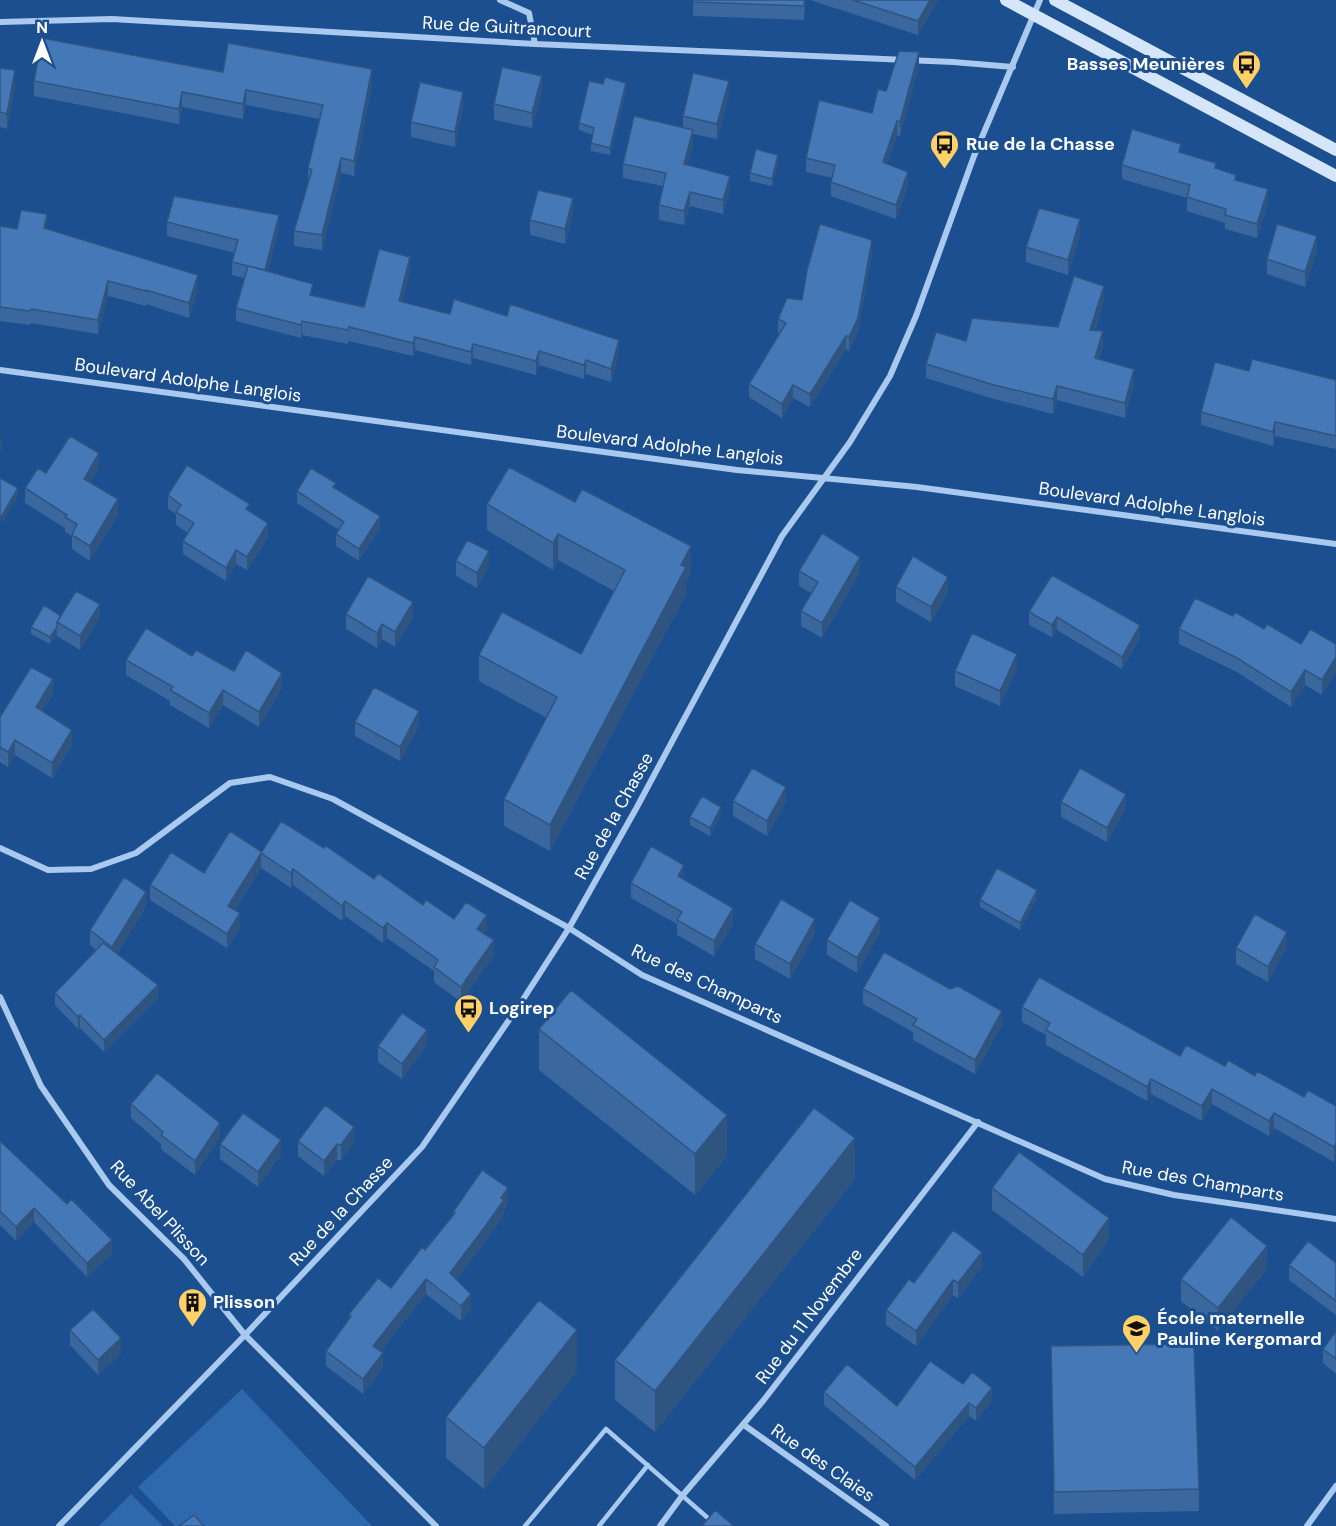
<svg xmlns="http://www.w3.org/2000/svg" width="1336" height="1526" font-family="'DM Sans',sans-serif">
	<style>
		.green { fill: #2e69ad }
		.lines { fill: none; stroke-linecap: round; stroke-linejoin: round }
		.lane { stroke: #a9c9ee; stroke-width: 4.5 }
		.street { stroke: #a9c9ee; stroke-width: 6 }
		.secondary { stroke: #d6e6fa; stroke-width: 12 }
		.wall { fill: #3a679d }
		.shaded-wall { fill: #305480 }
		.building { fill: #4478b7; stroke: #305480; stroke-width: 1.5 }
		.labels { text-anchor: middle; stroke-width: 6; stroke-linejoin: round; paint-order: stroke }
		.street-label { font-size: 18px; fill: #fff; stroke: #1b4f8f }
		.poi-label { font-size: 18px; font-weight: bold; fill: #fff; stroke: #1b4f8f; text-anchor: start }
	</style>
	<rect width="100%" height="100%" fill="#1b4f8f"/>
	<path class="green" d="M 242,1389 L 372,1526 L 175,1526 L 138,1487 Z
		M 131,1494 L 163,1526 L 99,1526 Z"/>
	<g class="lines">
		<path class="lane" d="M 525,1526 L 606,1429 L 717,1526
			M 599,1526 L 648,1465"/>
		<path class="street" d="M 500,0 L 529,13 L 535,44
			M 0,22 L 112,19 L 535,44 L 953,62 L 1013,67
			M 0,370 L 737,470 L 917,487 L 1336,544
			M 0,848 L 48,870 L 91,869 L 136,853 L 230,783 L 270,777 L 333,799 L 569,928 L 642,975 L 1105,1179 L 1174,1195 L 1336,1219
			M 0,997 L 41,1086 L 109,1185 L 184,1259 L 245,1335 L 436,1526
			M 744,1425 L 886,1526
			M 59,1526 L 245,1335 L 422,1147 L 522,1001 L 569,928 L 637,807 L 782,536 L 850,442 L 890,376 L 916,316 L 974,156 L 1040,0
			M 660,1526 L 682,1496 L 763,1401 L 978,1122
			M 1307,1526 L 1336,1486"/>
		<path class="secondary" d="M 1006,0 L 1336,176
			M 1055,0 L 1336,150"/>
	</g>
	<path class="wall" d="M 693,0 L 805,0 L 804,20 L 693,16 Z
		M 810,0 L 938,0 L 918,35 Z
		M 919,66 L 900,136 L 897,135 L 887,163 L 908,186 L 896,219 L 831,196 L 831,182 L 832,178 L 806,172 L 806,158 L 872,113 L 886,91 Z
		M 0,68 L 15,85 L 7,129 L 0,127 Z
		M 223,72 L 372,84 L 354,176 L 341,173 L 322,250 L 294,246 L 294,231 L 308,182 L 308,168 L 319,119 L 246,105 L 243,119 L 182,107 L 179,124 L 34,96 L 34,81 Z
		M 626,90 L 610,155 L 591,151 L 591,143 L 593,135 L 579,130 L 579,123 Z
		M 542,91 L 532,128 L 494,120 L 494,104 Z
		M 729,96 L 717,139 L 693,134 L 693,145 L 687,165 L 730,190 L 723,214 L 690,206 L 684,225 L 659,220 L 659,205 L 663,186 L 623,178 L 623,164 L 683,128 L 683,116 Z
		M 463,107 L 455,147 L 411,137 L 411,122 Z
		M 1181,153 L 1216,168 L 1236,180 L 1268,203 L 1257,238 L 1225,229 L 1225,223 L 1187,211 L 1187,198 L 1122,179 L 1122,165 Z
		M 778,162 L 772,186 L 750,181 L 750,173 Z
		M 573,213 L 565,244 L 530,235 L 530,220 Z
		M 167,222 L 279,228 L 268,271 L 313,295 L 364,307 L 410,271 L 402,302 L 450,314 L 619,353 L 611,382 L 586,374 L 584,379 L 539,365 L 536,375 L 473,358 L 471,365 L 415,350 L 413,356 L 349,341 L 348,344 L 302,335 L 301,338 L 236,321 L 236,308 L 244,278 L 232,275 L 232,262 L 235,253 L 167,236 Z
		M 0,226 L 17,229 L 47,229 L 198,289 L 189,318 L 146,304 L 146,306 L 108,296 L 98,334 L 31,323 L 30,325 L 0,321 Z
		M 1080,234 L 1068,275 L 1026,262 L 1026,247 Z
		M 1317,251 L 1305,287 L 1267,274 L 1267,259 Z
		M 872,254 L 858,331 L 849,351 L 846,349 L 810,407 L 793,398 L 782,418 L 749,397 L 749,384 L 780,334 L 778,333 L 778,319 L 802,300 Z
		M 1104,300 L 1095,330 L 1103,345 L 1099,359 L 1134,383 L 1125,418 L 1057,400 L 1053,414 L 994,399 L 926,378 L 926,364 L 966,341 L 1058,327 Z
		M 1249,371 L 1336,380 L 1336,449 L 1275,436 L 1273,446 L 1201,425 L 1201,412 Z
		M 99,468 L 90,482 L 118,514 L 90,561 L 72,549 L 72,536 L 65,532 L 65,528 L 25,503 L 25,488 L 46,473 Z
		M 336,488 L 380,528 L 359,561 L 336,546 L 336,534 L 339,530 L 297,503 L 297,491 Z
		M 168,495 L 250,511 L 268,537 L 247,570 L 236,564 L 226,581 L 183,554 L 183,541 L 188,533 L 176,525 L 176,514 L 168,509 Z
		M 487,504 L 691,572 L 686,582 L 686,594 L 550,851 L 504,826 L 504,799 L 547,718 L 479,681 L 479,655 L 581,654 L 614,591 L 558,560 L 553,570 L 487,530 Z
		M 456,561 L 489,566 L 477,588 L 456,576 Z
		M 799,571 L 860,572 L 822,638 L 801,626 L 801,611 L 811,593 L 799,586 Z
		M 1052,575 L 1140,638 L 1122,669 L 1057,630 L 1052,637 L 1029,625 L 1029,612 Z
		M 896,587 L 948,592 L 931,622 L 896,602 Z
		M 346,614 L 413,617 L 395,647 L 382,639 L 377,648 L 346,629 Z
		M 61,616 L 100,617 L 80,650 L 57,636 L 57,634 L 50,644 L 31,634 L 31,627 Z
		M 1233,616 L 1301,644 L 1336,644 L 1336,671 L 1322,695 L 1305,685 L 1291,707 L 1237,672 L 1179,644 L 1179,629 Z
		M 192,656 L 282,688 L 259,727 L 223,705 L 209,728 L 170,705 L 170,701 L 126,675 L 126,660 Z
		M 1017,669 L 1000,706 L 955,686 L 955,671 Z
		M 53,694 L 42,711 L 72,745 L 52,778 L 15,755 L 8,767 L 0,762 L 0,717 Z
		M 355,722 L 419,726 L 400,761 L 355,736 Z
		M 733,801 L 786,802 L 767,836 L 733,816 Z
		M 1061,802 L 1126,808 L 1107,842 L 1061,817 Z
		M 721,815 L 710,836 L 690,825 L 690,817 Z
		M 261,852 L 374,879 L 423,905 L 454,919 L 487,930 L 484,934 L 494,955 L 461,1002 L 434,982 L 434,971 L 387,938 L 383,943 L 345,916 L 342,921 L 293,885 L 291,888 L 261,868 L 235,910 L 240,927 L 227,948 L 150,900 L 150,885 L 204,873 Z
		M 684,880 L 733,923 L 714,956 L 677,935 L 677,924 L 631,898 L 631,883 Z
		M 1037,898 L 1020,930 L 980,907 L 980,900 Z
		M 146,907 L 117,954 L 158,998 L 104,1052 L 80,1028 L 78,1029 L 55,1005 L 55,993 L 96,950 L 90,945 L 90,930 Z
		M 880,933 L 857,973 L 827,955 L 827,940 Z
		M 815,934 L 790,979 L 755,959 L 755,944 Z
		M 1287,947 L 1268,982 L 1236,964 L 1236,948 Z
		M 863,989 L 1002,1025 L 975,1074 L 913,1040 L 913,1032 L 863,1004 Z
		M 1022,1007 L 1180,1056 L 1225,1066 L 1255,1076 L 1304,1097 L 1336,1106 L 1336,1158 L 1334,1162 L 1274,1128 L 1269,1136 L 1212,1104 L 1202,1121 L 1151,1094 L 1147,1101 L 1046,1045 L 1046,1035 L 1022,1022 Z
		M 539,1029 L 727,1156 L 695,1195 L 539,1070 Z
		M 427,1045 L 402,1079 L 378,1062 L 378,1046 Z
		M 131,1104 L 220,1137 L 195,1175 L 161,1149 L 161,1144 L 131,1118 Z
		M 0,1141 L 112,1254 L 87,1277 L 34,1222 L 16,1241 L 0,1225 Z
		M 298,1141 L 354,1142 L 341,1160 L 337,1160 L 324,1176 L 298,1156 Z
		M 220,1144 L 281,1155 L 258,1187 L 220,1159 Z
		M 855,1179 L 655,1432 L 615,1400 L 615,1360 Z
		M 992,1188 L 1109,1240 L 1083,1277 L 992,1210 Z
		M 508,1203 L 504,1210 L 504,1215 L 484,1243 L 456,1280 L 471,1309 L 461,1321 L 426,1294 L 381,1351 L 383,1368 L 363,1394 L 326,1366 L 326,1351 L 349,1320 L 349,1314 L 391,1288 L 453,1216 L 453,1212 Z
		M 1336,1263 L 1336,1315 L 1289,1280 L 1289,1265 Z
		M 982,1267 L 958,1298 L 953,1295 L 916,1346 L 886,1325 L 886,1310 L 914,1283 Z
		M 1267,1268 L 1218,1331 L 1181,1301 L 1181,1279 Z
		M 70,1330 L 121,1353 L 98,1375 L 70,1345 Z
		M 1336,1331 L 1336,1374 L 1323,1363 L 1323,1349 Z
		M 1051,1369 L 1199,1489 L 1199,1511 L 1054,1514 Z
		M 577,1371 L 484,1489 L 446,1458 L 446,1417 Z
		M 963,1384 L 992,1401 L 976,1421 L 969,1416 L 915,1480 L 824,1405 L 824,1392 L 897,1406 Z"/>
	<path class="shaded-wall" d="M 930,0 L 938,0 L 918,35 L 918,21 Z
		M 919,52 L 919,66 L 900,136 L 900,122 Z
		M 372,69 L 372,84 L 354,176 L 354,161 Z
		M 15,70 L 15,85 L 7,129 L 7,114 Z
		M 542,76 L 542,91 L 532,128 L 532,113 Z
		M 729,81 L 729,96 L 717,139 L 717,124 Z
		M 626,83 L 626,90 L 610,155 L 610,148 Z
		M 246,90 L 246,105 L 243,119 L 243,104 Z
		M 182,92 L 182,107 L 179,124 L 179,109 Z
		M 463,92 L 463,107 L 455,147 L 455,132 Z
		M 897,121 L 897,135 L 883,176 L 883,162 Z
		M 693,130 L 693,145 L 684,179 L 684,164 Z
		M 778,155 L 778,162 L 772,186 L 772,179 Z
		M 341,158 L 341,173 L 322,250 L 322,235 Z
		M 908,172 L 908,186 L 896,219 L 896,205 Z
		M 730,176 L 730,190 L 723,214 L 723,200 Z
		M 1268,189 L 1268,203 L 1257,238 L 1257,224 Z
		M 690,192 L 690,206 L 684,225 L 684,211 Z
		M 573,198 L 573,213 L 565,244 L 565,229 Z
		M 47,214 L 47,229 L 44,228 Z
		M 279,215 L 279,228 L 265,283 L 265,270 Z
		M 1080,219 L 1080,234 L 1068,275 L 1068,260 Z
		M 1317,236 L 1317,251 L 1305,287 L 1305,272 Z
		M 872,240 L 872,254 L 858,331 L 849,351 L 849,337 Z
		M 410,257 L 410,271 L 399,314 L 399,301 Z
		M 198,275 L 198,289 L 189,318 L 189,303 Z
		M 108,281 L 108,296 L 98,334 L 98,320 Z
		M 1104,286 L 1104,300 L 1090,344 L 1090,330 Z
		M 302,321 L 302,335 L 301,338 L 301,325 Z
		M 1103,331 L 1103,345 L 1095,373 L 1095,358 Z
		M 846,336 L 846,349 L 810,407 L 810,394 Z
		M 415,337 L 415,350 L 413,356 L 413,343 Z
		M 619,340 L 619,353 L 611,382 L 611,369 Z
		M 473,344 L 473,358 L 471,365 L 471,352 Z
		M 539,351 L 539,365 L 536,375 L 536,361 Z
		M 586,360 L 586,374 L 584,379 L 584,365 Z
		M 1134,369 L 1134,383 L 1125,418 L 1125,403 Z
		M 793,385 L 793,398 L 782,418 L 782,404 Z
		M 1057,386 L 1057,400 L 1053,414 L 1053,399 Z
		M 1275,422 L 1275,436 L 1273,446 L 1273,432 Z
		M 2,437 L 2,449 L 0,453 L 0,440 Z
		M 99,453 L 99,468 L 84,493 L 84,479 Z
		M 18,488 L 18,496 L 1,525 L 1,517 Z
		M 118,499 L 118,514 L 90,561 L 90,546 Z
		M 380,516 L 380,528 L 359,561 L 359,549 Z
		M 268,523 L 268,537 L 247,570 L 247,557 Z
		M 558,534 L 558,560 L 553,570 L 553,543 Z
		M 691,546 L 691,572 L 686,582 L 686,594 L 550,851 L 550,825 Z
		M 236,550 L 236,564 L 226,581 L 226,568 Z
		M 489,551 L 489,566 L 477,588 L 477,573 Z
		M 860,557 L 860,572 L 822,638 L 822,623 Z
		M 948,577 L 948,592 L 931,622 L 931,607 Z
		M 413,602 L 413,617 L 395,647 L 395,632 Z
		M 100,604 L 100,617 L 80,650 L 80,636 Z
		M 1057,617 L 1057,630 L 1052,637 L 1052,625 Z
		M 382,624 L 382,639 L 377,648 L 377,633 Z
		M 1140,625 L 1140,638 L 1122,669 L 1122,657 Z
		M 57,627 L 57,634 L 50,644 L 50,637 Z
		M 1017,654 L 1017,669 L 1000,706 L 1000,691 Z
		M 1336,657 L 1336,671 L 1322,695 L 1322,680 Z
		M 1305,670 L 1305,685 L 1291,707 L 1291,692 Z
		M 282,673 L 282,688 L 259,727 L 259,712 Z
		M 53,679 L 53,694 L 36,722 L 36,707 Z
		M 223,690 L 223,705 L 209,728 L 209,713 Z
		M 419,711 L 419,726 L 400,761 L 400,747 Z
		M 72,730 L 72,745 L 52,778 L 52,763 Z
		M 15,740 L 15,755 L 8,767 L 8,752 Z
		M 786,787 L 786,802 L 767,836 L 767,821 Z
		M 1126,794 L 1126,808 L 1107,842 L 1107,828 Z
		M 721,807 L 721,815 L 710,836 L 710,828 Z
		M 261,854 L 261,868 L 228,920 L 228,906 Z
		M 684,865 L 684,880 L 678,876 Z
		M 293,869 L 293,885 L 291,888 L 291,873 Z
		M 1037,890 L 1037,898 L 1020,930 L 1020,923 Z
		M 146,892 L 146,907 L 112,963 L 112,947 Z
		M 345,901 L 345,916 L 342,921 L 342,906 Z
		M 733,908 L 733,923 L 714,956 L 714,941 Z
		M 240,913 L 240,927 L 227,948 L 227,934 Z
		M 487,915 L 487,930 L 477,944 L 477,929 Z
		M 880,918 L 880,933 L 857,973 L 857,958 Z
		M 815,919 L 815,934 L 790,979 L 790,964 Z
		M 387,923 L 387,938 L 383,943 L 383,928 Z
		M 1287,932 L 1287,947 L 1268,982 L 1268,967 Z
		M 494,940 L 494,955 L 461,1002 L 461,987 Z
		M 158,985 L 158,998 L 104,1052 L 104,1040 Z
		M 1002,1011 L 1002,1025 L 975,1074 L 975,1060 Z
		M 80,1015 L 80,1028 L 78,1029 L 78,1017 Z
		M 427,1030 L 427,1045 L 402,1079 L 402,1064 Z
		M 1151,1079 L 1151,1094 L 1147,1101 L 1147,1087 Z
		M 1212,1089 L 1212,1104 L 1202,1121 L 1202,1106 Z
		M 1274,1113 L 1274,1128 L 1269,1136 L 1269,1121 Z
		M 727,1115 L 727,1156 L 695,1195 L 695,1154 Z
		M 220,1123 L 220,1137 L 195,1175 L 195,1161 Z
		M 354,1127 L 354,1142 L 341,1160 L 341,1145 Z
		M 855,1138 L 855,1179 L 655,1432 L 655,1391 Z
		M 281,1140 L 281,1155 L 258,1187 L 258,1172 Z
		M 1336,1143 L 1336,1158 L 1334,1162 L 1334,1147 Z
		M 337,1144 L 337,1160 L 324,1176 L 324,1161 Z
		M 508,1188 L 508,1203 L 504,1210 L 504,1215 L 484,1243 L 450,1289 L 450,1273 Z
		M 34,1208 L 34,1222 L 16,1241 L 16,1227 Z
		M 1109,1218 L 1109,1240 L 1083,1277 L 1083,1255 Z
		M 112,1240 L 112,1254 L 87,1277 L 87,1263 Z
		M 1267,1246 L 1267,1268 L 1218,1331 L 1218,1308 Z
		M 982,1252 L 982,1267 L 958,1298 L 958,1283 Z
		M 426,1279 L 426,1294 L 373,1361 L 373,1346 Z
		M 953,1280 L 953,1295 L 916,1346 L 916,1331 Z
		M 471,1294 L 471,1309 L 461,1321 L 461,1306 Z
		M 577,1330 L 577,1371 L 484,1489 L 484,1448 Z
		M 121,1338 L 121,1353 L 98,1375 L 98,1360 Z
		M 383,1353 L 383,1368 L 363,1394 L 363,1379 Z
		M 992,1388 L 992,1401 L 976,1421 L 976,1408 Z
		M 969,1403 L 969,1416 L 915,1480 L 915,1467 Z"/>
	<path class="building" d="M 693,0 L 804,0 L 804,6 L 693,2 Z
		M 853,0 L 930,0 L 918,21 Z
		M 42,38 L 223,72 L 228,43 L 372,69 L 354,161 L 341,158 L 322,235 L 294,231 L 312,170 L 308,168 L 323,105 L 246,90 L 243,104 L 182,92 L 179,109 L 34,81 Z
		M 899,51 L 919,52 L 900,122 L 897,121 L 883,162 L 908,172 L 896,205 L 831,182 L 835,165 L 806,158 L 819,100 L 872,113 L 878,89 L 886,91 Z
		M 502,67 L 542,76 L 532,113 L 494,104 Z
		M 0,68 L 15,70 L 7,114 L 0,112 Z
		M 693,73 L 729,81 L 717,124 L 683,116 Z
		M 605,77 L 626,83 L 610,148 L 591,143 L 594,128 L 579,123 L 589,81 L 603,84 Z
		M 420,82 L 463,92 L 455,132 L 411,122 Z
		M 634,116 L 693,130 L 684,164 L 730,176 L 723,200 L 690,192 L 684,211 L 659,205 L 666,173 L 623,164 Z
		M 1132,129 L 1181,144 L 1179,152 L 1216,163 L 1215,168 L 1236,175 L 1235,180 L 1268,189 L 1257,224 L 1225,215 L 1226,209 L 1187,197 L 1190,185 L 1122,165 Z
		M 756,149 L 778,155 L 772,179 L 750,173 Z
		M 538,190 L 573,198 L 565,229 L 530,220 Z
		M 174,196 L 279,215 L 265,270 L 249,266 L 313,284 L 310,295 L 364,307 L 379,249 L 410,257 L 399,301 L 450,314 L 454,299 L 507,316 L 510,304 L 619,340 L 611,369 L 586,360 L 584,365 L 539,351 L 536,361 L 473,344 L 471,352 L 415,337 L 413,343 L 349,327 L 348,330 L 302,321 L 301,325 L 236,308 L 248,266 L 232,262 L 238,240 L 167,222 Z
		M 1039,208 L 1080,219 L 1068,260 L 1026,247 Z
		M 21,210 L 47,214 L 44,228 L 198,275 L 189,303 L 146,290 L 146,291 L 108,281 L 98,320 L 31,309 L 30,311 L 0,307 L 0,226 L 17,229 Z
		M 820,224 L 872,240 L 858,318 L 849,337 L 846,336 L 810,394 L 793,385 L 782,404 L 749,384 L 786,323 L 778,319 L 787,298 L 802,300 L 807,270 Z
		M 1277,224 L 1317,236 L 1305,272 L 1267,259 Z
		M 1074,276 L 1104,286 L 1090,330 L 1103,331 L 1095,358 L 1134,369 L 1125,403 L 1057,386 L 1053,399 L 994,385 L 926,364 L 936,332 L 966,341 L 972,318 L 1058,327 Z
		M 1252,359 L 1336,380 L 1336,436 L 1275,422 L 1273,432 L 1201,412 L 1215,362 L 1249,371 Z
		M 70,436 L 99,453 L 84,479 L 118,499 L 90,546 L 72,535 L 77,524 L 65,517 L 67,515 L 25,488 L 38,468 L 46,473 Z
		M 187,465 L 250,504 L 246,509 L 268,523 L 247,557 L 236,550 L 226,568 L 183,541 L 194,523 L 176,512 L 181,505 L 168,495 Z
		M 509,467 L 575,502 L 582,489 L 691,546 L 681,565 L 686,567 L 550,825 L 504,799 L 557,697 L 479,655 L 502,612 L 581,654 L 625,570 L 558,534 L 553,543 L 487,504 Z
		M 311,468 L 336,483 L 333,487 L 380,516 L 359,549 L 336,534 L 344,522 L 297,491 Z
		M 0,478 L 18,488 L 1,517 L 0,516 Z
		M 822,533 L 860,557 L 822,623 L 801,611 L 818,582 L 799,571 Z
		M 467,540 L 489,551 L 477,573 L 456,561 Z
		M 913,556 L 948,577 L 931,607 L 896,587 Z
		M 1052,575 L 1140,625 L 1122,657 L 1057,617 L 1052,625 L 1029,612 Z
		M 368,576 L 413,602 L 395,632 L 382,624 L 377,633 L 346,614 Z
		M 76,591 L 100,604 L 80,636 L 57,622 Z
		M 1195,598 L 1233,616 L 1235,612 L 1264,629 L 1267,624 L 1301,644 L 1310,629 L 1336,644 L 1336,657 L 1322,680 L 1305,670 L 1291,692 L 1237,658 L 1179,629 Z
		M 44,605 L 61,616 L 57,622 L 57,627 L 50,637 L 31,627 Z
		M 146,628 L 192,656 L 196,650 L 234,671 L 246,650 L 282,673 L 259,712 L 223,690 L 209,713 L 170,690 L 173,687 L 126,660 Z
		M 972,633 L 1017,654 L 1000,691 L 955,671 Z
		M 31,667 L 53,679 L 36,707 L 72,730 L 52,763 L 15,740 L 8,752 L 0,747 L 0,717 Z
		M 374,687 L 419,711 L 400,747 L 355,722 Z
		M 752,768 L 786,787 L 767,821 L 733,801 Z
		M 1080,768 L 1126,794 L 1107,828 L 1061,802 Z
		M 702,796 L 721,807 L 710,828 L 690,817 Z
		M 281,821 L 324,848 L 326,846 L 374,879 L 378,873 L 423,905 L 426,900 L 454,919 L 466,902 L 487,915 L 477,929 L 494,940 L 461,987 L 434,967 L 438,960 L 387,923 L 383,928 L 345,901 L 342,906 L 293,869 L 291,873 L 261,853 Z
		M 230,831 L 262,852 L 228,906 L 240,913 L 227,934 L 150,885 L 171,852 L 204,873 Z
		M 651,846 L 684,865 L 678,876 L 733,908 L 714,941 L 677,920 L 682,912 L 631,883 Z
		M 997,868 L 1037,890 L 1020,923 L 980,900 Z
		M 124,877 L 146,892 L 112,947 L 90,930 Z
		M 781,899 L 815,919 L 790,964 L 755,944 Z
		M 850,900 L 880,918 L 857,958 L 827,940 Z
		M 1255,914 L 1287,932 L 1268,967 L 1236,948 Z
		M 103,943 L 158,985 L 104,1040 L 80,1015 L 78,1017 L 55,993 Z
		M 884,952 L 950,989 L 958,986 L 1002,1011 L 975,1060 L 913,1025 L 917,1019 L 863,989 Z
		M 1039,977 L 1180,1056 L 1186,1045 L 1225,1066 L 1228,1060 L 1255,1076 L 1257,1071 L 1304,1097 L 1308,1090 L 1336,1106 L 1336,1143 L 1334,1147 L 1274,1113 L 1269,1121 L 1212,1089 L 1202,1106 L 1151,1079 L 1147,1087 L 1046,1030 L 1050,1023 L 1022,1007 Z
		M 571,990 L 727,1115 L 695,1154 L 539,1029 Z
		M 402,1013 L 427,1030 L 402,1064 L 378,1046 Z
		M 157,1073 L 220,1123 L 195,1161 L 161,1135 L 163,1132 L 131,1104 Z
		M 325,1105 L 354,1127 L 341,1145 L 337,1144 L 324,1161 L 298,1141 Z
		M 814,1108 L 855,1138 L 655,1391 L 615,1360 Z
		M 243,1113 L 281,1140 L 258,1172 L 220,1144 Z
		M 0,1141 L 67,1204 L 71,1199 L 112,1240 L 87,1263 L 34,1208 L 16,1227 L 0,1211 Z
		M 1019,1152 L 1109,1218 L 1083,1255 L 992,1188 Z
		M 482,1170 L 508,1188 L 501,1198 L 504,1200 L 484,1228 L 450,1273 L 471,1294 L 461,1306 L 426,1279 L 373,1346 L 383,1353 L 363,1379 L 326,1351 L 351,1316 L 349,1314 L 378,1278 L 391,1288 L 422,1247 L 425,1250 L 455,1213 L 453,1212 Z
		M 1231,1217 L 1267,1246 L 1218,1308 L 1181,1279 Z
		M 953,1230 L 982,1252 L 958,1283 L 953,1280 L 916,1331 L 886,1310 L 909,1279 L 914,1283 Z
		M 1308,1241 L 1336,1263 L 1336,1301 L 1289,1265 Z
		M 539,1300 L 577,1330 L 484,1448 L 446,1417 Z
		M 93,1309 L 121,1338 L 98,1360 L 70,1330 Z
		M 1336,1331 L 1336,1359 L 1323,1349 Z
		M 1194,1344 L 1199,1489 L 1054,1492 L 1051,1346 Z
		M 930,1361 L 963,1384 L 972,1372 L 992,1388 L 976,1408 L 969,1403 L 915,1467 L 824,1392 L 847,1364 L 897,1406 Z
		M 715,1510 L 734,1526 L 702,1526 Z
		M 194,1515 L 204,1526 L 179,1526 Z"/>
	<defs>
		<symbol id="bus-pin" viewBox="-11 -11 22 30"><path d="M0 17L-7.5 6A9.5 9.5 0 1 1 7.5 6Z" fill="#ffd166" stroke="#1b4f8f"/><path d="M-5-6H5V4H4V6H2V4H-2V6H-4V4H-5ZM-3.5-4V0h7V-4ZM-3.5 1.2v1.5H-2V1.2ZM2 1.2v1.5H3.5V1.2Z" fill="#111"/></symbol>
		<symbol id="building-pin" viewBox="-11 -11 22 30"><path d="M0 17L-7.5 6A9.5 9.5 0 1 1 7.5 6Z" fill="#ffd166" stroke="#1b4f8f"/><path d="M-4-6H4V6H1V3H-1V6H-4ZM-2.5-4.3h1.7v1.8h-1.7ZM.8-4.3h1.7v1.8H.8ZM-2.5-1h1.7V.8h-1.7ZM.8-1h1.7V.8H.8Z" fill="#111"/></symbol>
		<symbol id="school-pin" viewBox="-11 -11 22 30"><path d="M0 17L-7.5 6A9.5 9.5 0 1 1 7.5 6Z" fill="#ffd166" stroke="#1b4f8f"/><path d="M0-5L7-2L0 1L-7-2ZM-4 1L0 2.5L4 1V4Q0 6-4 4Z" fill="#111"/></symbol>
	</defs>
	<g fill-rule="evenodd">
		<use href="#bus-pin" x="1230" y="48" width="33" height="45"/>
		<use href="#bus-pin" x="928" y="128" width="33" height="45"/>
		<use href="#bus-pin" x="452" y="992" width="33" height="45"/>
		<use href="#building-pin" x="176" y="1286" width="33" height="45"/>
		<use href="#school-pin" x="1120" y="1312" width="33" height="45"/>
	</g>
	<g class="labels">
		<g class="street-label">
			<text transform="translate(507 27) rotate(3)" y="6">Rue de Guitrancourt</text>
			<text transform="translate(188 380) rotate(8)" y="6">Boulevard Adolphe Langlois</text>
			<text transform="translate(670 445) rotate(7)" y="6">Boulevard Adolphe Langlois</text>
			<text transform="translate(1152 504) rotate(8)" y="6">Boulevard Adolphe Langlois</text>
			<text transform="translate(614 816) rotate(-61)" y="6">Rue de la Chasse</text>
			<text transform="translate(707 984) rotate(25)" y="6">Rue des Champarts</text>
			<text transform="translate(1203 1181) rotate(10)" y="6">Rue des Champarts</text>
			<text transform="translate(341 1211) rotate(-47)" y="6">Rue de la Chasse</text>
			<text transform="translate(160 1213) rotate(47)" y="6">Rue Abel Plisson</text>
			<text transform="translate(809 1316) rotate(-53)" y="6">Rue du 11 Novembre</text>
			<text transform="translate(823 1463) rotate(35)" y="6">Rue des Claies</text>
		</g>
		<g class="poi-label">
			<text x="1225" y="70" text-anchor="end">Basses Meunières</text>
			<text x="966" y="150">Rue de la Chasse</text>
			<text x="489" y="1014">Logirep</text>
			<text x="213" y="1308">Plisson</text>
			<text x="1157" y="1324">École maternelle<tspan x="1157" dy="21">Pauline Kergomard</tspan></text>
		</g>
	</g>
	<g transform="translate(42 42)" stroke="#1b4f8f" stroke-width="4.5" paint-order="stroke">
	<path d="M0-4.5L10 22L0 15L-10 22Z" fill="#ffffff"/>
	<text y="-9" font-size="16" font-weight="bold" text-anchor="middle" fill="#ffffff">N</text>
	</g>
</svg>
